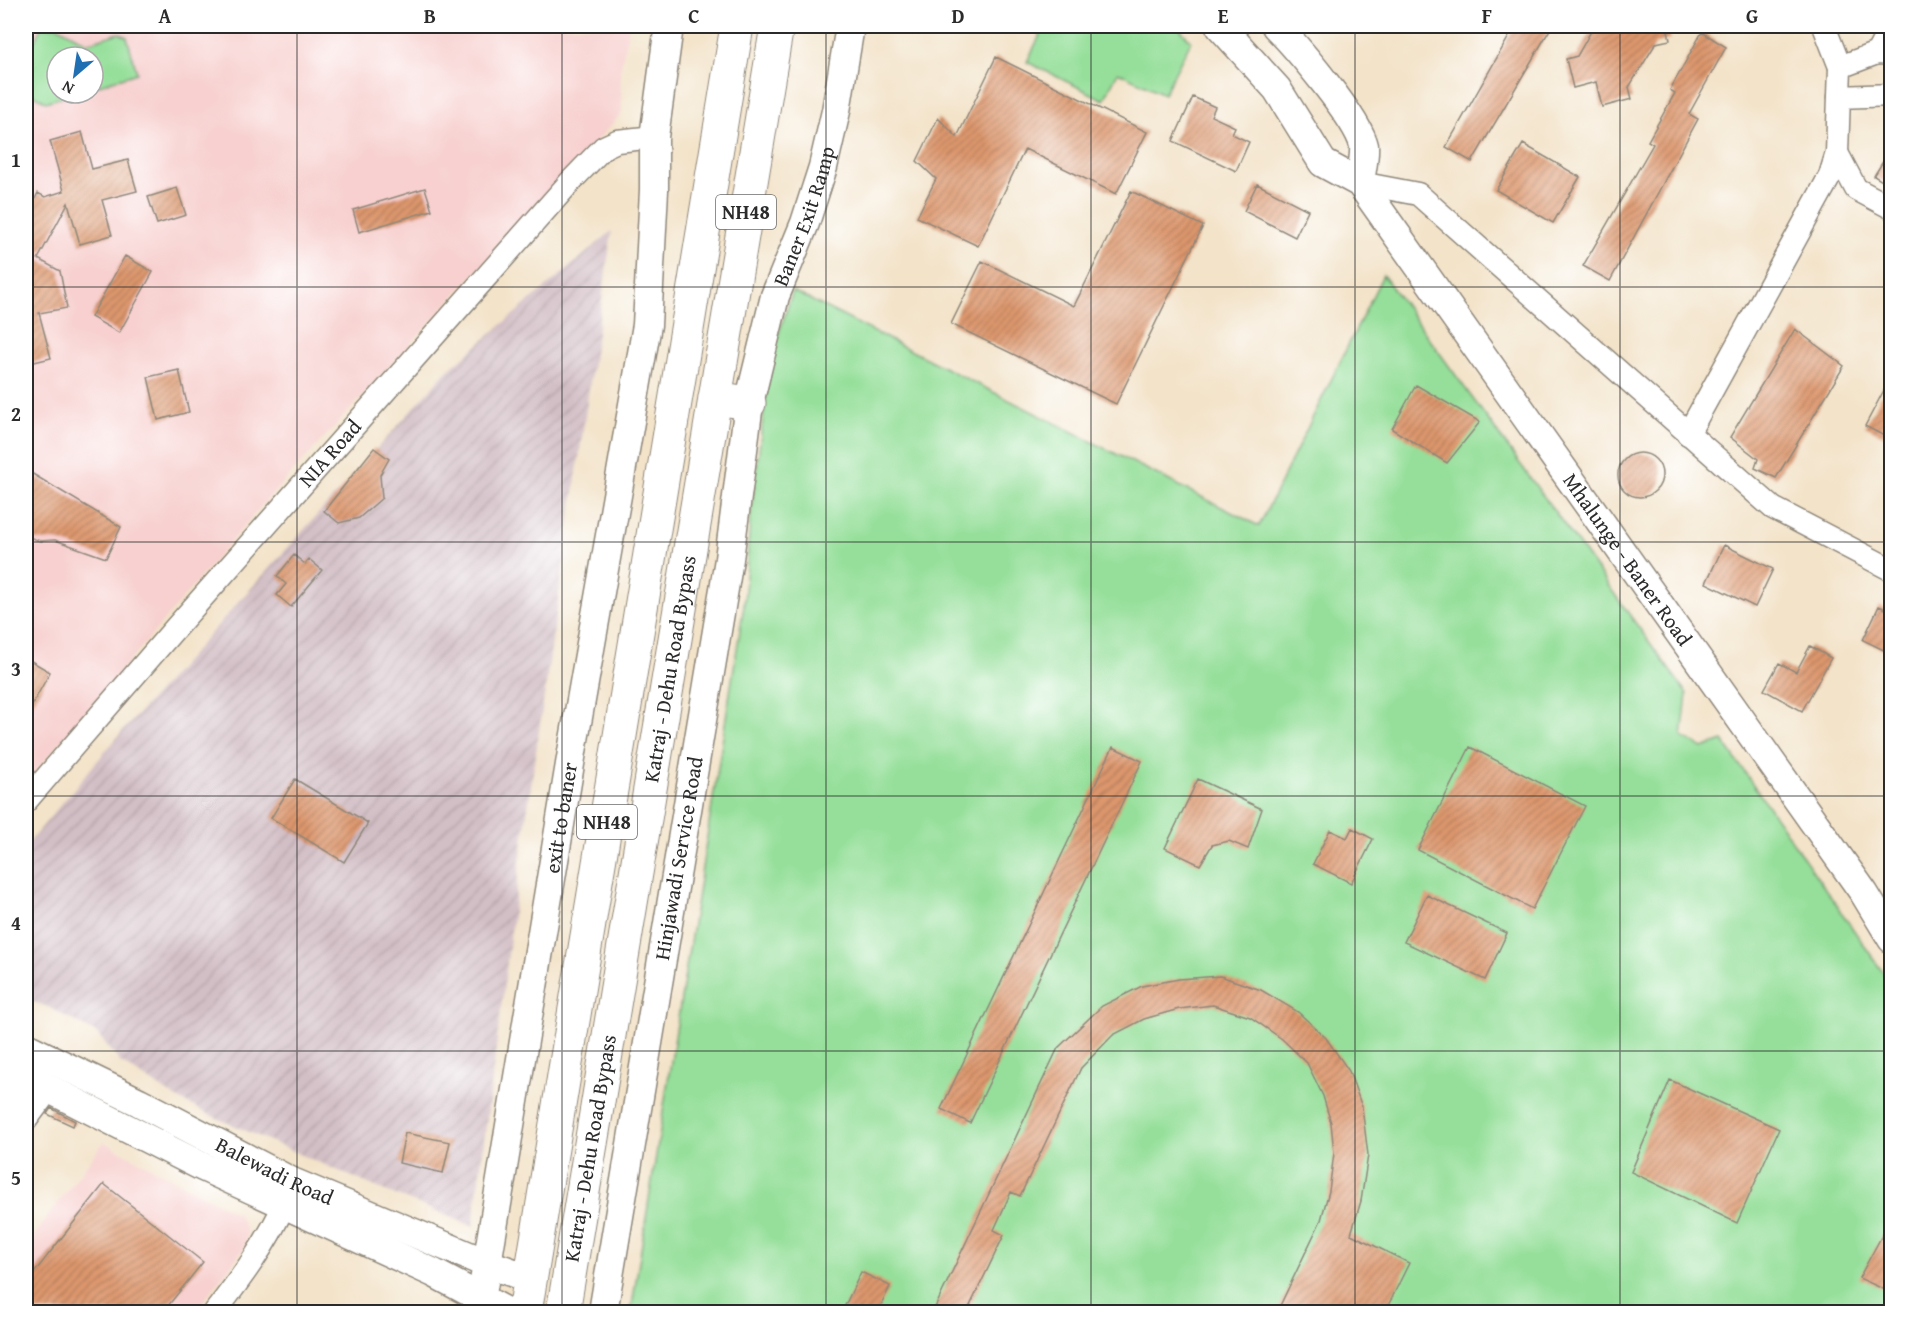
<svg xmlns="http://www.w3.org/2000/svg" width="1917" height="1338" font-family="'Gentium Book Plus',serif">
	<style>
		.built { fill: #f7d0cf; fill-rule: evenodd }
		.industrial { fill: url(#industrial-furrows) }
		.grass { fill: #95df9a; stroke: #608562; stroke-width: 1.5 }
		.building { fill: url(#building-hatch) }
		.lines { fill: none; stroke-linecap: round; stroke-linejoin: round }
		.minor-casing { stroke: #8f877a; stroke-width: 25 }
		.major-casing { stroke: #8f877a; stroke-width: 31 }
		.highway-casing { stroke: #8f877a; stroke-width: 35 }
		.minor { stroke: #fff; stroke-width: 22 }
		.major { stroke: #fff; stroke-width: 28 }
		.highway { stroke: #fff; stroke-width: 33 }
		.grid { fill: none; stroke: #2b2b2b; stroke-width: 1.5; stroke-opacity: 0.55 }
		.labels { text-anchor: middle; stroke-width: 4.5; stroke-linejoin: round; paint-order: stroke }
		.shield { fill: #fff; stroke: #6b6b6b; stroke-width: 1.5 }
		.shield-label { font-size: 20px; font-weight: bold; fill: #2b2b2b }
		.street-label { font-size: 21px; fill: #2b2b2b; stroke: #fff }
		.neatline { fill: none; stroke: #2b2b2b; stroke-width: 2 }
		.grid-label { font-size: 20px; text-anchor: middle; font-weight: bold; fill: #2b2b2b }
	</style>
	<defs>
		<pattern id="industrial-furrows" width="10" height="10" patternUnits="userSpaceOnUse" patternTransform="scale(1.5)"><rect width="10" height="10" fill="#d2bec5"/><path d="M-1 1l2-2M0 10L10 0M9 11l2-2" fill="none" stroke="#b4a3a9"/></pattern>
		<pattern id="building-hatch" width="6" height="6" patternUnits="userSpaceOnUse" patternTransform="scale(1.5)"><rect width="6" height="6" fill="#dd976d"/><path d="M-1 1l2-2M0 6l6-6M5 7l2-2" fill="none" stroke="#b37b5a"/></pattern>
	</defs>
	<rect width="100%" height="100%" fill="#fff"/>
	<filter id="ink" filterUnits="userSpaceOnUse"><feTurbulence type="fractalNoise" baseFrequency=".0167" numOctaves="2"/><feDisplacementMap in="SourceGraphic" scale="12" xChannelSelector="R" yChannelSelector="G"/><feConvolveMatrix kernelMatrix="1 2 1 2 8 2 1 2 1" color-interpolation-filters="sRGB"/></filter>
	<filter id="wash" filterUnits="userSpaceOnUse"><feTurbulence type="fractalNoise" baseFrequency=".008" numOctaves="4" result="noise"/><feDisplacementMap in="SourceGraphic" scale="24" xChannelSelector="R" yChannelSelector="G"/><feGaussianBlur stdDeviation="1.35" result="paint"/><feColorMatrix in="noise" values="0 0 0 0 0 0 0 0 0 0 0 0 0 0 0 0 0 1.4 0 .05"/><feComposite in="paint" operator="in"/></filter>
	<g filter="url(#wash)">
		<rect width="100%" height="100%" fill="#f3e3c9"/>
		<path class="built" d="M 26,26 L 629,26 L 620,71 L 622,113 L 255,513 L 26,783 ZM 57,57 L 93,57 L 93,93 L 57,93 Z
			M 104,1142 L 239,1215 L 247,1233 L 245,1247 L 195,1312 L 26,1312 L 26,1246 Z"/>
		<path class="industrial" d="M 612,231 L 520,861 L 473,1226 L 378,1188 L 210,1115 L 175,1097 L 120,1062 L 97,1033 L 46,1006 L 26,1000 L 26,846 L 120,734 L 446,372 Z"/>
		<path class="grass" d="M 57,26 L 87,43 L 119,33 L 127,37 L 137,73 L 93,87 L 93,57 L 57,57 L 57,93 L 74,93 L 46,102 L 26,90 L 26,59 L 41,28 Z
			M 1041,26 L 1177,26 L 1191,41 L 1164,94 L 1118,72 L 1104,100 L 1027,62 L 1044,27 Z
			M 1383,275 L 1687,694 L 1682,737 L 1703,748 L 1723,741 L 1891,984 L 1891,1312 L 631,1312 L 744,605 L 750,521 L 771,356 L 793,291 L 1259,526 Z"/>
		<g id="blocks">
			<path class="building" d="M 1515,26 L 1552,26 L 1472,162 L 1446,147 Z
				M 1594,26 L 1667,26 L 1670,40 L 1656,43 L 1629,87 L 1632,99 L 1602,107 L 1596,82 L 1573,88 L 1566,59 L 1577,56 Z
				M 1702,32 L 1726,47 L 1689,114 L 1698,119 L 1610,281 L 1583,266 L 1653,144 L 1648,141 L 1675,93 L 1670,90 Z
				M 996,57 L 1147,132 L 1116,194 L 1025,149 L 978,246 L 917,217 L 936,179 L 917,161 L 938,118 L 957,137 Z
				M 1193,97 L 1215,107 L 1211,116 L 1235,127 L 1232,134 L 1249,142 L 1236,171 L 1173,141 Z
				M 82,132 L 92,169 L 128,160 L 137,191 L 102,200 L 112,235 L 80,244 L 68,203 L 38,259 L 60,271 L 67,308 L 39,313 L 51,358 L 26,364 L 26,215 L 38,193 L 45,197 L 64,191 L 50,141 Z
				M 1523,144 L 1580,177 L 1553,223 L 1496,190 Z
				M 1892,147 L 1892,187 L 1874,176 Z
				M 1257,184 L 1308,210 L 1295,237 L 1244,211 Z
				M 177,188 L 186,215 L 157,224 L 148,197 Z
				M 425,188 L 432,210 L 359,232 L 353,210 Z
				M 1131,191 L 1203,226 L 1116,404 L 951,324 L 982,261 L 1074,306 Z
				M 125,256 L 153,272 L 119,333 L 91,317 Z
				M 1795,329 L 1844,366 L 1776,478 L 1755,468 L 1758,459 L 1730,437 Z
				M 179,370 L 189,412 L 158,420 L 148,377 Z
				M 1892,375 L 1892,440 L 1865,426 Z
				M 1416,385 L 1480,422 L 1447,463 L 1392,429 Z
				M 374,448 L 389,459 L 380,475 L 382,498 L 359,518 L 339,523 L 324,511 Z
				M1618 475a22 22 0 1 1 44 0a22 22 0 1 1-44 0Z
				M 26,470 L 121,527 L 106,558 L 55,540 L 40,541 L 26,536 Z
				M 1724,545 L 1773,569 L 1755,607 L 1706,583 Z
				M 294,555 L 305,564 L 309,559 L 322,570 L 291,607 L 277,595 L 286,584 L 277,576 Z
				M 1879,606 L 1892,612 L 1892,654 L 1863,640 Z
				M 1810,646 L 1831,658 L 1802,711 L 1764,690 L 1779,663 L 1796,672 Z
				M 26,658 L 50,672 L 26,716 Z
				M 1113,747 L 1142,761 L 970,1123 L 941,1109 Z
				M 1470,747 L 1585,806 L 1532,909 L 1418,850 Z
				M 295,779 L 368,823 L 344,862 L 271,818 Z
				M 1198,779 L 1262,809 L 1248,849 L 1229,841 L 1212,845 L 1200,865 L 1165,848 Z
				M 1352,828 L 1373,839 L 1351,883 L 1313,864 L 1330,830 L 1347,838 Z
				M 1427,895 L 1507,933 L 1485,980 L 1404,942 Z
				M 1220,976 L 1261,990 L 1298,1012 L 1326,1038 L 1349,1071 L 1362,1107 L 1368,1155 L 1361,1201 L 1351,1234 L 1409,1263 L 1385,1312 L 1277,1312 L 1321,1220 L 1329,1191 L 1334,1153 L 1331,1123 L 1323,1096 L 1307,1063 L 1282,1039 L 1250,1017 L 1213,1005 L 1179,1009 L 1144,1019 L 1113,1035 L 1081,1068 L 1020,1196 L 1011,1192 L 994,1230 L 1004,1235 L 967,1312 L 933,1312 L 1058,1048 L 1102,1006 L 1142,986 L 1179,979 Z
				M 1670,1080 L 1779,1129 L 1737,1223 L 1631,1172 Z
				M 51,1108 L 75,1121 L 73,1126 L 47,1114 Z
				M 405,1133 L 450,1142 L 443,1173 L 399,1163 Z
				M 104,1184 L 203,1262 L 163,1312 L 26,1312 L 26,1283 Z
				M 1892,1217 L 1892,1293 L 1859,1278 Z
				M 861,1272 L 890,1286 L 878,1312 L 842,1312 Z"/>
		</g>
	</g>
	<g filter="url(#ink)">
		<use href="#blocks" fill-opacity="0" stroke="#8f877a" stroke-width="1.5"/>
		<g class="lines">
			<defs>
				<g id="minor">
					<path d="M 1877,53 L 1891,26"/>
					<path d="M 1840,67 L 1877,53 L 1892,54"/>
					<path d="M 1839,97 L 1892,95"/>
					<path d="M 1837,153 L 1856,189 L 1892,208"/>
					<path d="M 1360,183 L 1418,194 L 1773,508 L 1892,570"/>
					<path d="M 1688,434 L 1830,176 L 1837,153 L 1840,67 L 1824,26"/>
					<path id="s1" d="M 26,801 L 171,633 L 571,181 L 604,147 L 617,141 L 654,137"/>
					<path d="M 26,1120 L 49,1089"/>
					<path d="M 215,1312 C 241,1278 266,1245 284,1205"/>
				</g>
				<g id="major">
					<path id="s2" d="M 1220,26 L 1277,89 L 1323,163 L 1360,183 L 1864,893 L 1892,939"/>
					<path d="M 1276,26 C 1296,46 1359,120 1364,146 C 1365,157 1361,172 1360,183"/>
					<path id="s3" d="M 26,1047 L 139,1102 L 292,1182 L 488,1264 L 531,1279"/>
					<path d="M 26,1077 L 203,1167 L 434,1273 L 507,1312"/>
					<path id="s4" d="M 479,1312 L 574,740 L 647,325 L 654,190 L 654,137 L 669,26"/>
					<path id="s5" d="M 603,1312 L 729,559 L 749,403 L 775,296 L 805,223 L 823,167 L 836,111 L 850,26"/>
				</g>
				<g id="highway">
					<path d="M 715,398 L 749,403"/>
					<path d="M 525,1312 L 737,26"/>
					<path id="s6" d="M 563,1312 L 777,26"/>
				</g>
			</defs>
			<use href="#minor" class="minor-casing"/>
			<use href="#major" class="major-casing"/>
			<use href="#highway" class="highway-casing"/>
			<use href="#minor" class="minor"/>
			<use href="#major" class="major"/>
			<use href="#highway" class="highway"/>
		</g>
	</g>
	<path class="grid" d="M 297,26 L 297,1312M 562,26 L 562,1312M 826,26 L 826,1312M 1091,26 L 1091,1312M 1355,26 L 1355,1312M 1620,26 L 1620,1312M 26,287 L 1892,287M 26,542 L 1892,542M 26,796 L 1892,796M 26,1051 L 1892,1051"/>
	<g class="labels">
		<g class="shield">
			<rect x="716" y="195" width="60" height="34" rx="4.5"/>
			<rect x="577" y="805" width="60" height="34" rx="4.5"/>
		</g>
		<g class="shield-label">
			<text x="746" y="219">NH48</text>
			<text x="607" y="829">NH48</text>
		</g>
		<g class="street-label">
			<text dy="7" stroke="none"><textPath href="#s5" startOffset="1116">Baner Exit Ramp</textPath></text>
			<text dy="7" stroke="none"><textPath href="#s1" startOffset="462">NIA Road</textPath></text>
			<text dy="7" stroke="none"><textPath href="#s2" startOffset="676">Mhalunge - Baner Road</textPath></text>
			<text dy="7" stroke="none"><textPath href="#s6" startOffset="652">Katraj - Dehu Road Bypass</textPath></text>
			<text dy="7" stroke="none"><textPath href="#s4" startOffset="501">exit to baner</textPath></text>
			<text dy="7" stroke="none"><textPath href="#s5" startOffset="460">Hinjawadi Service Road</textPath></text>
			<text dy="7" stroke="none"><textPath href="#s6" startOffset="166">Katraj - Dehu Road Bypass</textPath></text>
			<text dy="7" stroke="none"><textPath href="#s3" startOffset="278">Balewadi Road</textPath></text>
		</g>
	</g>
	<rect width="1917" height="1338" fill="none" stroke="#fff" stroke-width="66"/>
	<g transform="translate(75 75) rotate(209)"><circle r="28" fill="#ffffff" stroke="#aaaaaa" stroke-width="1.5"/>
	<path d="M0-4.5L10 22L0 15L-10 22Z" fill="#1f6fb2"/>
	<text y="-9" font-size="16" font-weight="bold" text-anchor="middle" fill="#2b2b2b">N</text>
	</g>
	<rect x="33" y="33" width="1851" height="1272" class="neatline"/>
	<g class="grid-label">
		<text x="165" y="23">A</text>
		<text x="430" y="23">B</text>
		<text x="694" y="23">C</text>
		<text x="958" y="23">D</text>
		<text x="1223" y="23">E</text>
		<text x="1487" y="23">F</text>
		<text x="1752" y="23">G</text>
		<text x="16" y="167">1</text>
		<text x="16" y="421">2</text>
		<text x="16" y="676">3</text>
		<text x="16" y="930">4</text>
		<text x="16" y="1185">5</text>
	</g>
</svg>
